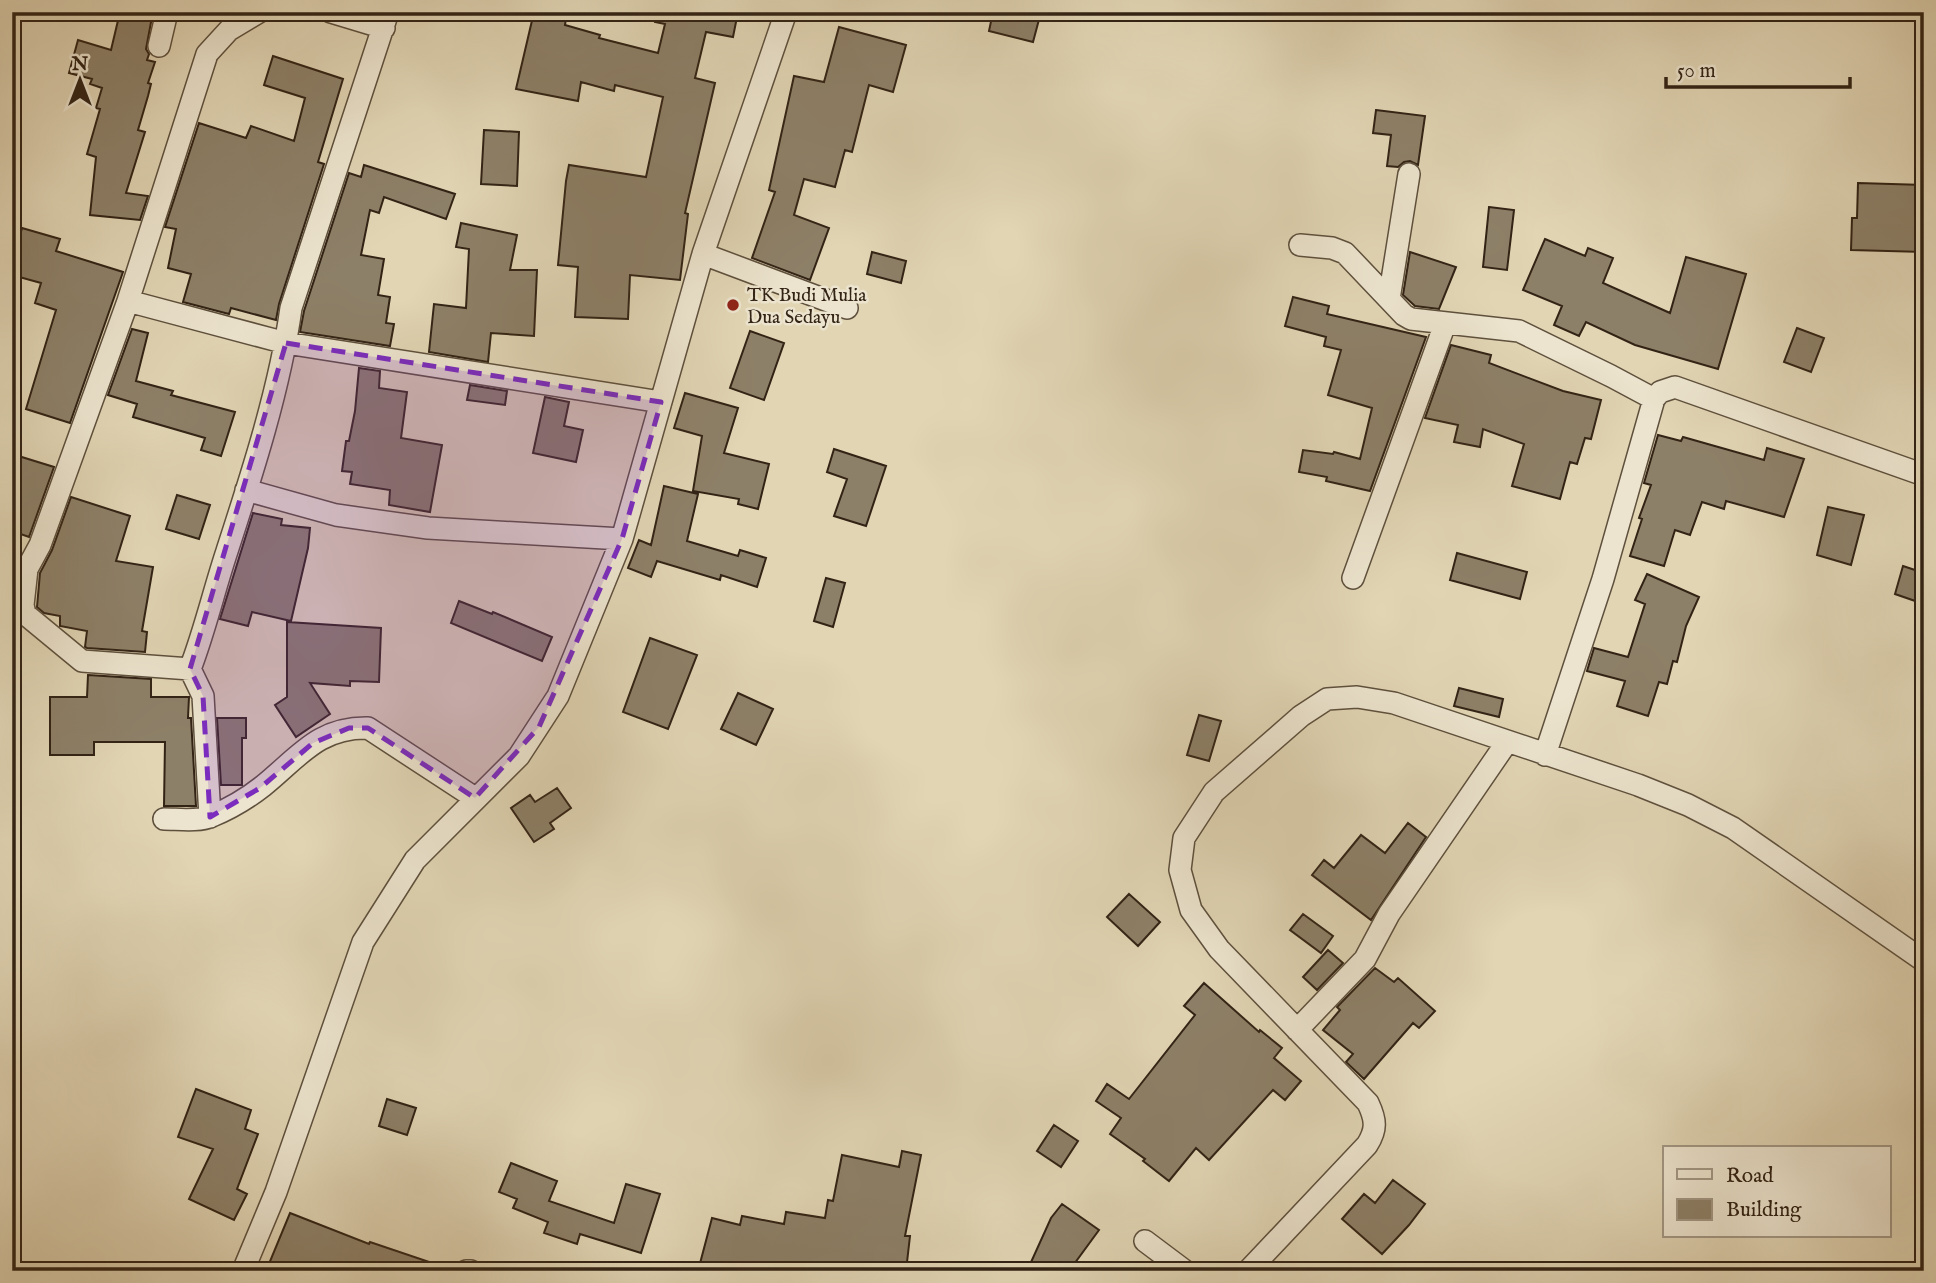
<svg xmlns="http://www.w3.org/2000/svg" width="1936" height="1283" font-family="'IM FELL English',serif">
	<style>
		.building { fill: #8d8068; stroke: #322315; stroke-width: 2 }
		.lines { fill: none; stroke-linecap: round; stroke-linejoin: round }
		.minor-casing { stroke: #5e503d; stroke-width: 24 }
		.minor { stroke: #ece4ce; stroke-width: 21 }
		.marked { fill: #7b2cbf; fill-opacity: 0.2; stroke: #7b2cbf; stroke-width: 5; stroke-dasharray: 14 9; stroke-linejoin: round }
		.poi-dot { fill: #8f2418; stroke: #ece4ce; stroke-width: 2.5 }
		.labels { text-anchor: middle; stroke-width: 5; stroke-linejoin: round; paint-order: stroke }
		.poi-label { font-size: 19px; fill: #322315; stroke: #ece4ce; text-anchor: start }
	</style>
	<rect width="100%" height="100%" fill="#e1d5b4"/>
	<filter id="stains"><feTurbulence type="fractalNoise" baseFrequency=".00286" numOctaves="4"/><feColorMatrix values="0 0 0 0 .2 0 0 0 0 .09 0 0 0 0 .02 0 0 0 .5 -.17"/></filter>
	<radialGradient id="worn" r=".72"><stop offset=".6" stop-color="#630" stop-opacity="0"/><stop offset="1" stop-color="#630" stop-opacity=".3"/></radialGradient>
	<path class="building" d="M 120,12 L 134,12 L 152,17 L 146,49 L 149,54 L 147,60 L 155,62 L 148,83 L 151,84 L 148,96 L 138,130 L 145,132 L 126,193 L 148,196 L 140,220 L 90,215 L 96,157 L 87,154 L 100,109 L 96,108 L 102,88 L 90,84 L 92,79 L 69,73 L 78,40 L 111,50 Z
		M 534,12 L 566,18 L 565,25 L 600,35 L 599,38 L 658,53 L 665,24 L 655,22 L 656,12 L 738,12 L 733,37 L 706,32 L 695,78 L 715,83 L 685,213 L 688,214 L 680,280 L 630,275 L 628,319 L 575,317 L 578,267 L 558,265 L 566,181 L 569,165 L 646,177 L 663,97 L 615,85 L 614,91 L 581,82 L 578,101 L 516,89 Z
		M 993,12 L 1041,12 L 1033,42 L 989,31 Z
		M 839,27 L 906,45 L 893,92 L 869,85 L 852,152 L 845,150 L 835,187 L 804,179 L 794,215 L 829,228 L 810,280 L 752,258 L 775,192 L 769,190 L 794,76 L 824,82 Z
		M 273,56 L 343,79 L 318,162 L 324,164 L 279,304 L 276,320 L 231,308 L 229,314 L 183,302 L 191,274 L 168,268 L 176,229 L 165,227 L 199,123 L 246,138 L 251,126 L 294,141 L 305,98 L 264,85 Z
		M 1376,110 L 1425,116 L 1418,165 L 1410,161 L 1404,162 L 1398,167 L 1387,166 L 1391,135 L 1373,133 Z
		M 484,130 L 519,132 L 517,186 L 481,184 Z
		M 364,165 L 455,194 L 446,219 L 384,197 L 379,213 L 370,210 L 361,255 L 384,259 L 378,295 L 390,297 L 386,323 L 394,324 L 390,346 L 300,332 L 304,311 L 349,173 L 361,177 Z
		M 1858,183 L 1924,185 L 1924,252 L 1851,250 L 1852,218 L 1857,218 Z
		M 1489,207 L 1514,210 L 1507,270 L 1483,267 Z
		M 461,223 L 517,235 L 510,270 L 537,270 L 534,336 L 491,333 L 488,362 L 429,352 L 434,304 L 466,308 L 469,249 L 456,247 Z
		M 22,228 L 60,239 L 56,251 L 123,272 L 70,423 L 26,409 L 56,310 L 35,303 L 41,283 L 12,275 L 12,264 Z
		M 1545,239 L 1585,256 L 1588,248 L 1613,258 L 1603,283 L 1670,313 L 1686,257 L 1746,274 L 1718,369 L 1635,345 L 1586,322 L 1579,336 L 1554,325 L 1562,306 L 1523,290 Z
		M 872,252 L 906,261 L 901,283 L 867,274 Z
		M 1410,252 L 1456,267 L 1439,309 L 1415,306 L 1403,295 Z
		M 1293,297 L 1329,306 L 1327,314 L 1426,337 L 1370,491 L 1326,481 L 1327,477 L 1299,472 L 1303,450 L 1333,454 L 1334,452 L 1360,459 L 1372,408 L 1328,395 L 1341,350 L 1324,346 L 1326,337 L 1285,326 Z
		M 1797,328 L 1824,338 L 1811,372 L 1784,362 Z
		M 132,329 L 148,333 L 136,381 L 173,391 L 171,395 L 235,412 L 221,456 L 201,450 L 205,438 L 133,417 L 137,404 L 108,395 Z
		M 750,331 L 784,343 L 764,400 L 730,388 Z
		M 1451,345 L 1491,355 L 1489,363 L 1563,391 L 1601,400 L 1591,439 L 1585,438 L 1577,464 L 1570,462 L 1560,499 L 1512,486 L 1524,444 L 1483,429 L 1480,447 L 1454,442 L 1458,425 L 1425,418 Z
		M 359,368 L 380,371 L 379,388 L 407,392 L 401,438 L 442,445 L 430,512 L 389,505 L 390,490 L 350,484 L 352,472 L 342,471 L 346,441 L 349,441 L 355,411 Z
		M 470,385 L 507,391 L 505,405 L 467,400 Z
		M 685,393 L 738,408 L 724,453 L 769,464 L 758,509 L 738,504 L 739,499 L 693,491 L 702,436 L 674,428 Z
		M 545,397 L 569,402 L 564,426 L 583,430 L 576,462 L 533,453 Z
		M 1658,435 L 1681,441 L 1683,437 L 1764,460 L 1767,448 L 1804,459 L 1784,517 L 1726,501 L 1724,509 L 1702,502 L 1690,535 L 1675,530 L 1664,566 L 1630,556 L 1642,519 L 1639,518 L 1651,485 L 1644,483 Z
		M 834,449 L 886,466 L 866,526 L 834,516 L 847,479 L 827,472 Z
		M 12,454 L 54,467 L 29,537 L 12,531 Z
		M 664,486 L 698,494 L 687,541 L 738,556 L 740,550 L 766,558 L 757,587 L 721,575 L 720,580 L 657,561 L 651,577 L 628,568 L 639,540 L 651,545 Z
		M 177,495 L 210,505 L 199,539 L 166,529 Z
		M 71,497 L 130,516 L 116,561 L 153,567 L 142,631 L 147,632 L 145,652 L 87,648 L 85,647 L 87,631 L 60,626 L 60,616 L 44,613 L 37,607 L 40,573 L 52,550 Z
		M 1828,507 L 1864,515 L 1851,565 L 1817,555 Z
		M 253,513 L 282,519 L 281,525 L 310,528 L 308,548 L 291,621 L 252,612 L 248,626 L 220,619 Z
		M 1457,553 L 1527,572 L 1520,599 L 1450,580 Z
		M 1903,566 L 1924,573 L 1924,604 L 1895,594 Z
		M 1647,574 L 1699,597 L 1686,626 L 1677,662 L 1673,661 L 1667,684 L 1659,682 L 1648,716 L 1617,706 L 1625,681 L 1587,671 L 1594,648 L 1628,657 L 1645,604 L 1635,600 Z
		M 826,578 L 845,583 L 833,627 L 814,621 Z
		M 459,601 L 492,614 L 493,612 L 552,637 L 542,661 L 451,623 Z
		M 287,622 L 381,628 L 379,682 L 350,681 L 350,686 L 310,683 L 330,714 L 296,737 L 275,705 L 287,697 Z
		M 650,638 L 697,655 L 668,729 L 623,712 Z
		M 88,675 L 151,679 L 151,697 L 189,697 L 188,718 L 191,718 L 196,806 L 164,806 L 165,742 L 94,742 L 94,755 L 50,755 L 50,697 L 87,697 Z
		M 1459,688 L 1503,699 L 1499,717 L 1454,706 Z
		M 738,693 L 773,709 L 756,745 L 721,729 Z
		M 1199,715 L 1221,721 L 1209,761 L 1187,755 Z
		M 217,718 L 246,718 L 246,738 L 242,738 L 242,785 L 221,785 Z
		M 557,788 L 571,808 L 550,823 L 554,829 L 534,842 L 511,808 L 530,795 L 535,802 Z
		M 1408,823 L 1426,837 L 1371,920 L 1312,875 L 1324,860 L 1334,868 L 1361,835 L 1385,853 Z
		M 1129,894 L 1160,922 L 1138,946 L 1107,917 Z
		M 1303,914 L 1333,936 L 1321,953 L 1290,930 Z
		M 1328,950 L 1343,963 L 1317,990 L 1303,977 Z
		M 1375,968 L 1394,982 L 1398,978 L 1435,1011 L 1419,1028 L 1413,1023 L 1364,1079 L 1346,1062 L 1353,1054 L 1323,1030 L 1340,1010 L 1337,1007 Z
		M 1204,983 L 1259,1032 L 1260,1030 L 1282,1048 L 1274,1058 L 1301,1081 L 1285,1100 L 1273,1090 L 1209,1160 L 1196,1148 L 1169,1181 L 1143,1161 L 1145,1159 L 1110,1134 L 1121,1118 L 1096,1101 L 1107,1084 L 1129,1099 L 1195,1015 L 1184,1006 Z
		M 196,1089 L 251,1110 L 245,1129 L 258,1134 L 237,1189 L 247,1194 L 234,1220 L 189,1199 L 213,1149 L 178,1137 Z
		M 387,1099 L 416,1108 L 407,1135 L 379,1126 Z
		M 1054,1125 L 1078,1141 L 1061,1167 L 1037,1151 Z
		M 902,1151 L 921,1155 L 905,1236 L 910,1236 L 906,1271 L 698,1271 L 712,1218 L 740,1225 L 742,1216 L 784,1224 L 786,1212 L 825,1218 L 828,1200 L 833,1201 L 842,1155 L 899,1167 Z
		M 511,1163 L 557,1181 L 549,1201 L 614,1223 L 626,1184 L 660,1194 L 641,1253 L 580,1234 L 577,1244 L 544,1233 L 548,1222 L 513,1208 L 517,1199 L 499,1192 Z
		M 1393,1180 L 1425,1204 L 1409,1225 L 1382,1254 L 1342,1219 L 1364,1194 L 1375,1203 Z
		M 1062,1204 L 1099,1230 L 1069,1271 L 1027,1271 L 1051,1218 Z
		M 290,1213 L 369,1244 L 370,1242 L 444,1267 L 444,1271 L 266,1271 Z"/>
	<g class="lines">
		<defs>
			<path id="minor" d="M 331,12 L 384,28
				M 159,46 L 167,12
				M 1300,245 L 1332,248 L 1345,253 L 1404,315 L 1411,319 L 1519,331 L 1611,376 L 1654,399
				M 703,254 L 847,308
				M 1389,299 L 1409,174
				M 128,301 L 286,343 L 661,402
				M 246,490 L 336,515 L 428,528 L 622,539
				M 27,569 L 23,605 L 25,614 L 82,661 L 190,669
				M 12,578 L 27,569 L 40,545 L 128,301 L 207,54 L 229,30 L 259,12
				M 1353,578 L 1445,324
				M 1545,755 L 1603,579 L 1654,399 L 1660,392 L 1675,387 L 1924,475
				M 210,817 L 203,696 L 190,669 C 205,630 214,590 227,551 C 252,474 280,388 291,308 L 388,12
				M 164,819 C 178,819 199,822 212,816 C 229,809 249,797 263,786 C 299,757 318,727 368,728 L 475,798
				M 1297,1030 L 1365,959 L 1389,914 L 1507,742
				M 1145,1241 L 1185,1271
				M 243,1271 L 276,1192 L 363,942 L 415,860 L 519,756 L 558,696 L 622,539 L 703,254 L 786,12
				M 466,1271 L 471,1271
				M 1248,1271 L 1367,1145 C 1377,1129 1376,1120 1368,1103 L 1219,949 L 1191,910 L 1180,870 L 1184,838 L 1214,792 L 1301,716 L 1327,699 L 1357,697 L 1394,703 L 1638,785 L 1688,805 L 1733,828 L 1924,961"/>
		</defs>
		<use href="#minor" class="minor-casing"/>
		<use href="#minor" class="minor"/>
	</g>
	<path class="marked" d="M 286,343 L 661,402 L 622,539 L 539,727 L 475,798 L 368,728 L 349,728 L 313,743 L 260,788 L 210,817 L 203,696 L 190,669 Z"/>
	<circle class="poi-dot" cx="733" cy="305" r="7"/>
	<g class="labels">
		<g class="poi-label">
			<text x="747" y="301">TK Budi Mulia<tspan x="747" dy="22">Dua Sedayu</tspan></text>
		</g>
	</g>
	<rect width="1936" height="1283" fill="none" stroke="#e1d5b4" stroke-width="42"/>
	<rect x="14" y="14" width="1908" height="1255" fill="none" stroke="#322315" stroke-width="3.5"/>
	<rect x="21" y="21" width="1894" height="1241" fill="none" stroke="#322315" stroke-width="2"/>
	<rect x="1663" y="1146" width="228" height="91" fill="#ece4ce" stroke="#a29784" stroke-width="2"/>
	<rect x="1677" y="1169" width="35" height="10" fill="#ece4ce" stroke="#a29784" stroke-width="2"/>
	<text x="1726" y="1182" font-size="21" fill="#322315">Road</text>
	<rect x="1677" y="1199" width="35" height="21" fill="#8d8068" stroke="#a29784" stroke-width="2"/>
	<text x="1726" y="1216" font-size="21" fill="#322315">Building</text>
	<g transform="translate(80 80)" stroke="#ece4ce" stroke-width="5" paint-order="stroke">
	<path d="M0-5L12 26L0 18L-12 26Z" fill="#322315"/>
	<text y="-10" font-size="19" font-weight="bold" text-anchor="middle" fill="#322315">N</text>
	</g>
	<path d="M1666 77v10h184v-10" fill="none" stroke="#322315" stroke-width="3.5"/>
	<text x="1677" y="77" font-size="21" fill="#322315" stroke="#ece4ce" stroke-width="5" paint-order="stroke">50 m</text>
	<rect width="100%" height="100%" filter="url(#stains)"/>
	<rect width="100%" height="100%" fill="url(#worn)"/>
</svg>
